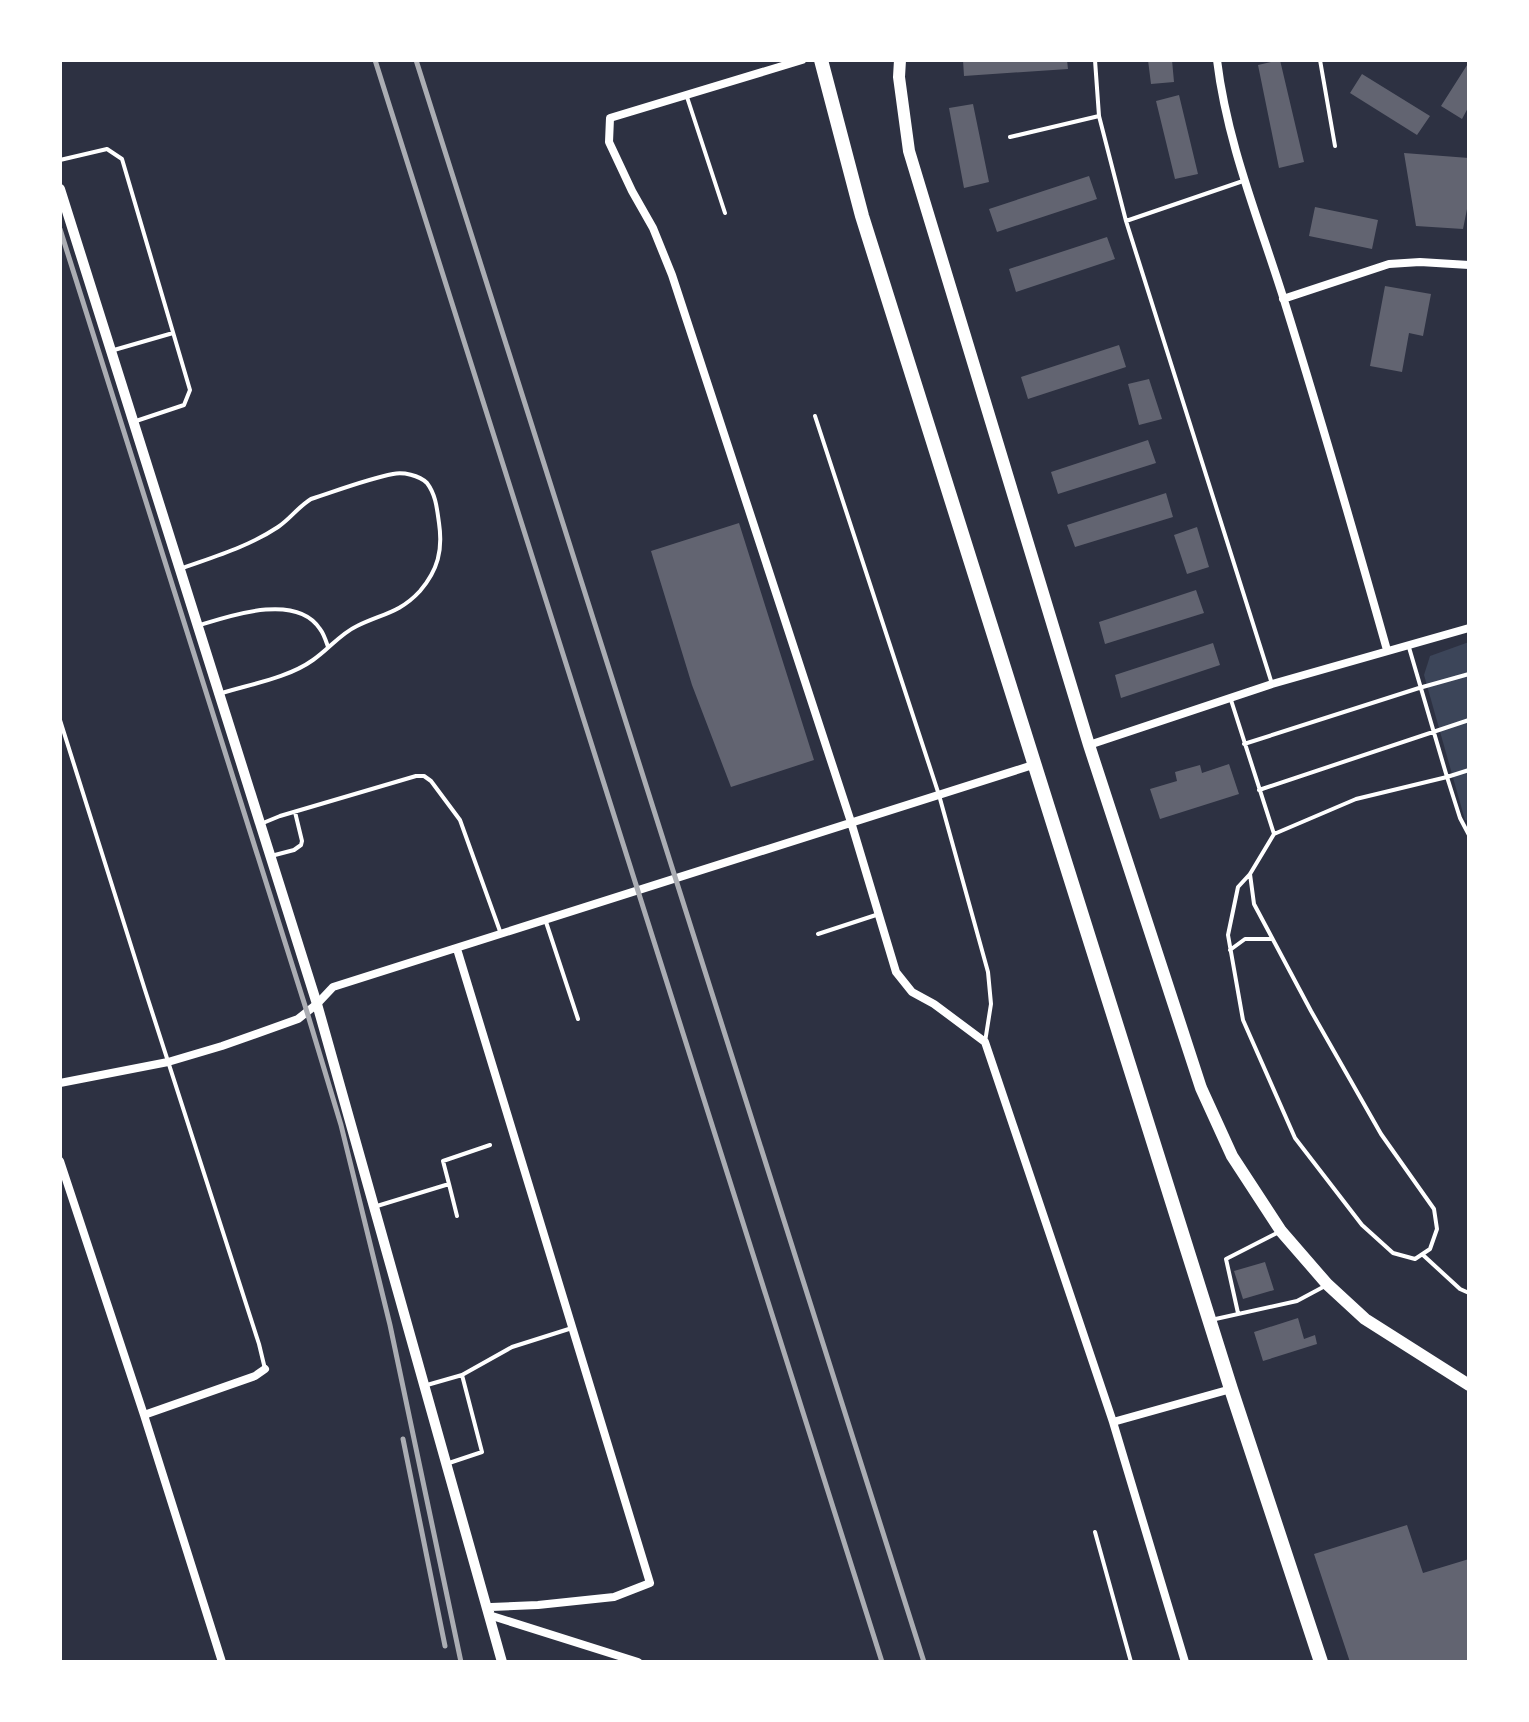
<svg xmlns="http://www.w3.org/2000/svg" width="1529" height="1722" font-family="Commissioner,sans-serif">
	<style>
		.green { fill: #3c4559 }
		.building { fill: #626471 }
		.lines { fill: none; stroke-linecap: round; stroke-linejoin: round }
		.service { stroke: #fff; stroke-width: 4 }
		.minor { stroke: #fff; stroke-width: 8 }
		.tertiary { stroke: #fff; stroke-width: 10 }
		.secondary { stroke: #fff; stroke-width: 12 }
		.primary { stroke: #fff; stroke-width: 14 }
		.rail { stroke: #abadb3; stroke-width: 5 }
	</style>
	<rect width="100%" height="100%" fill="#2d3142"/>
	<path class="green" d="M 1469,642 L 1469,821 L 1465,820 L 1424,675 L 1430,656 Z"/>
	<path class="building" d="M 963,60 L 1067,60 L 1068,69 L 964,76 Z
		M 1148,60 L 1172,60 L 1174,82 L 1151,84 Z
		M 1280,60 L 1304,162 L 1279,168 L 1258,65 Z
		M 1469,62 L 1469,106 L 1462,119 L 1441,106 Z
		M 1362,74 L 1430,116 L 1417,135 L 1350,93 Z
		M 1179,95 L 1198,174 L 1175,179 L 1156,101 Z
		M 973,104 L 989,182 L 964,188 L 949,108 Z
		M 1404,153 L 1469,158 L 1469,199 L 1463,229 L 1416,226 Z
		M 1089,176 L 1097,199 L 997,232 L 989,209 Z
		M 1315,207 L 1378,220 L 1372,249 L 1309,236 Z
		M 1107,237 L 1115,259 L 1016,292 L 1009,269 Z
		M 1385,286 L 1431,294 L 1423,336 L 1409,333 L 1402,372 L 1370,366 Z
		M 1119,345 L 1126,367 L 1028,399 L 1021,377 Z
		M 1149,379 L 1162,419 L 1139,425 L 1128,384 Z
		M 1148,440 L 1156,463 L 1058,494 L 1051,472 Z
		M 1166,493 L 1173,517 L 1075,547 L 1067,525 Z
		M 739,523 L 814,760 L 731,787 L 692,685 L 651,551 Z
		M 1197,527 L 1209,567 L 1187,574 L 1174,535 Z
		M 1196,590 L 1204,613 L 1105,644 L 1099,622 Z
		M 1213,643 L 1220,665 L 1121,698 L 1115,675 Z
		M 1229,764 L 1239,794 L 1160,819 L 1150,789 L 1177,781 L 1175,772 L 1200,765 L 1202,773 Z
		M 1265,1262 L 1274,1290 L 1243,1299 L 1234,1271 Z
		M 1298,1318 L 1304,1339 L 1315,1335 L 1317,1344 L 1263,1361 L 1254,1332 Z
		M 1407,1525 L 1423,1573 L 1469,1559 L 1469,1662 L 1350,1662 L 1314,1554 Z"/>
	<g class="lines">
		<path class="service" d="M 1095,60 L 1099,116 L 1126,221 L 1272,684
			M 1320,60 L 1335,146
			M 687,97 L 725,213
			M 1010,137 L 1099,116
			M 60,160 L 107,149 L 122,159 L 190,390 L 184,405 L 136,421
			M 1126,221 L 1243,181
			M 114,350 L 173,333
			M 815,416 L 939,795 L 988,972 L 991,1004 L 985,1042
			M 180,569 C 213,557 248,547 278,527 C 290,519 298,507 311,499 C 336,491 367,479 393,474 C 403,472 419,475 427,483 C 436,495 437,509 439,523 C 443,550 438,570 420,591 C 400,613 381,614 357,626 C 340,634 329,649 313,660 C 288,678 251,684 222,693
			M 200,625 C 232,615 297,593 320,629 C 324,634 326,641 328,647
			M 1408,644 L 1447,777 L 1469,770
			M 1231,700 L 1274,834 L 1356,799 L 1447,777 L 1460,818 L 1469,835
			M 60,720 L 145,990 L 259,1344 L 265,1369
			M 1244,744 L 1419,688 L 1469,674
			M 1259,790 L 1469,720
			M 263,823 L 280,816 L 416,776 L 424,776 L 431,781 L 460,820 L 501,934
			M 271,856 L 294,850 L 301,845 L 302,841 L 295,812
			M 1250,874 L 1254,904 L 1311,1011 L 1381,1134 L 1434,1209 L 1437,1229 L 1430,1249 L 1415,1259 L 1393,1253 L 1362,1225 L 1295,1138 L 1243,1020 L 1228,935 L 1238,887 L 1250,874 L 1274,834
			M 546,922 L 578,1019
			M 818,934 L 876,915
			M 1230,950 L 1245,939 L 1272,939
			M 449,1184 L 457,1216
			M 377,1206 L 449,1184 L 443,1161 L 490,1145
			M 1423,1255 L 1460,1289 L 1469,1293
			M 1238,1313 L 1226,1259 L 1279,1232
			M 1211,1320 L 1297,1301 L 1325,1286
			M 462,1375 L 512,1347 L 572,1328
			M 427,1385 L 462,1375 L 482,1452 L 449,1463
			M 1095,1532 L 1131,1662"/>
		<path class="minor" d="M 802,60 L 610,118 L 609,142 L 632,191 L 653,228 L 672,275 L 851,822 L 896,972 L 912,992 L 934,1004 L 985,1042 L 1113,1422 L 1185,1662
			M 1217,60 C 1227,143 1259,220 1284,300 C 1320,416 1354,533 1387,650
			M 1283,299 L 1389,264 L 1420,262 L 1469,265
			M 1089,745 L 1272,684 L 1469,628
			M 457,949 L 650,1583 L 614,1597 L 538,1605 L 491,1607 L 489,1615 L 638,1662
			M 60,1083 L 168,1062 L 222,1046 L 298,1019 L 317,1004 L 333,987 L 1033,765
			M 60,1161 L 144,1415 L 222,1662
			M 144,1415 L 255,1376 L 265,1369
			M 1113,1422 L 1231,1389"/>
		<path class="tertiary" d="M 60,189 L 317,1004 L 502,1662"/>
		<path class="secondary" d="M 900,60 L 899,77 L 909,151 L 1089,745 L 1201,1088 L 1232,1156 L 1281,1231 L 1327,1284 L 1365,1319 L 1469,1385"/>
		<path class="primary" d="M 821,60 L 862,216 L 1231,1389 L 1321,1662"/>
		<path class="rail" d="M 375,60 L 882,1662
			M 416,60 L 924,1662
			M 60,229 L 307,1012 L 341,1125 L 390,1325 L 461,1662
			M 403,1439 L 445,1646"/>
	</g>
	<rect width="1529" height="1722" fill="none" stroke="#ffffff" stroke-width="124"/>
</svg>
